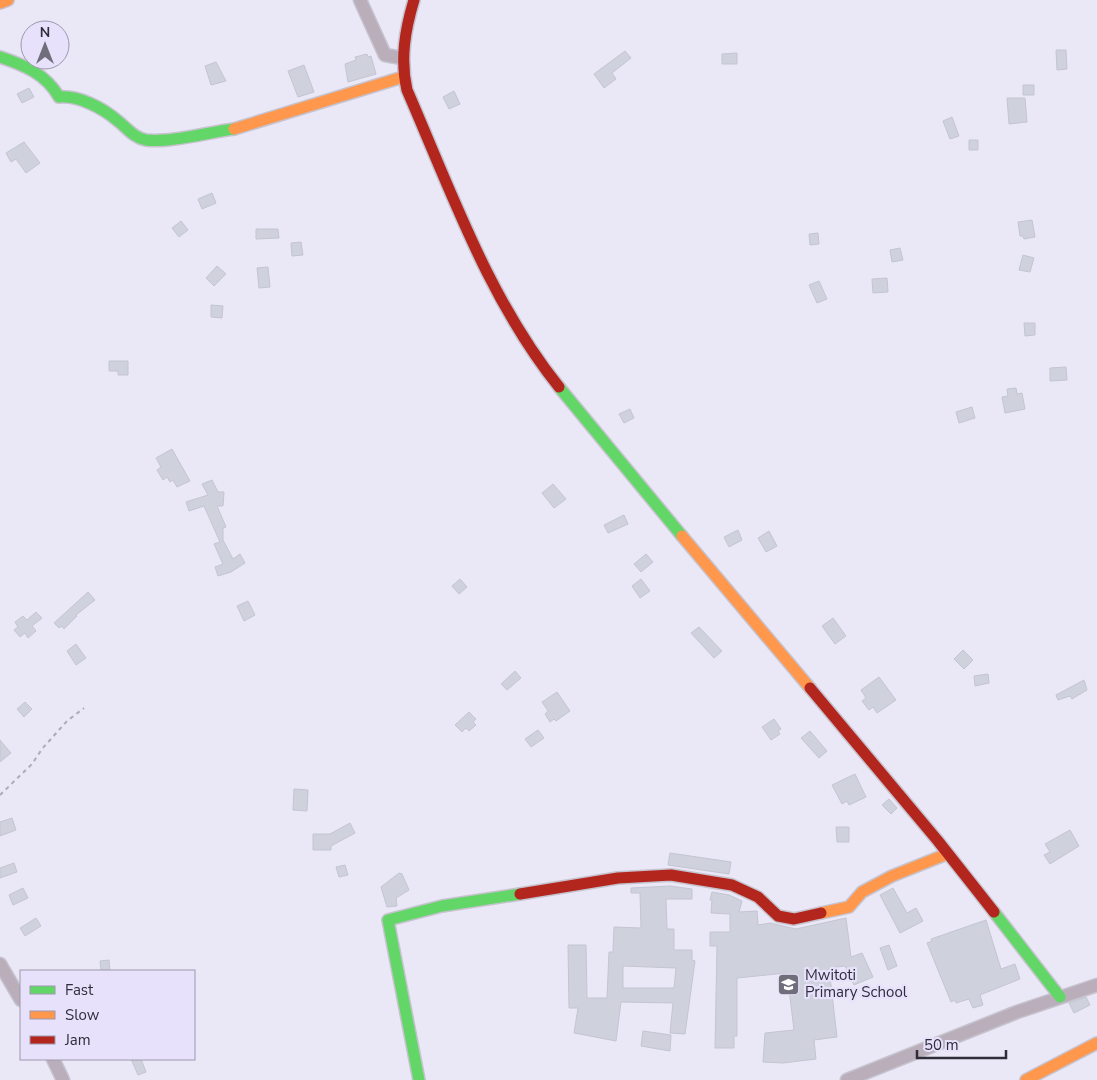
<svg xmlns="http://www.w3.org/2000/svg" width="1097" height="1080" font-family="'Nunito Sans',sans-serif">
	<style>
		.building { fill: #cfd1dd; stroke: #c4c5d2; fill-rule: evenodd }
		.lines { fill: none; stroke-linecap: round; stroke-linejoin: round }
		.street-casing { stroke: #c6c3cf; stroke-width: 15 }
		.fast-casing { stroke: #c6c3cf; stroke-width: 14 }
		.slow-casing { stroke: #c6c3cf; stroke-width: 14 }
		.jam-casing { stroke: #c6c3cf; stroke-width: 14 }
		.path { stroke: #b1aab5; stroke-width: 2; stroke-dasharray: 4 4; stroke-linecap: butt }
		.street { stroke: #b9aeba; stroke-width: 12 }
		.fast { stroke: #63d668; stroke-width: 11 }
		.slow { stroke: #ff974d; stroke-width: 11 }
		.jam { stroke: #b3261e; stroke-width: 11 }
		.labels { text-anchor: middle; stroke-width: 4.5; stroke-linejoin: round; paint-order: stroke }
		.poi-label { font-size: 15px; fill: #302d3a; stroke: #e7e1fc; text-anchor: start }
	</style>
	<rect width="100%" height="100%" fill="#eae7f6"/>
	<path class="building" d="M 1056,50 L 1066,50 L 1067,69 L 1057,70 Z
		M 625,51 L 631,58 L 612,73 L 616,79 L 604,88 L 594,74 Z
		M 737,53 L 737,64 L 722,64 L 722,54 Z
		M 367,54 L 368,57 L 371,56 L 376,74 L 348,82 L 345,64 L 356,60 L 355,57 Z
		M 216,62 L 226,81 L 211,85 L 205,66 Z
		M 304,65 L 314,92 L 298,97 L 288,71 Z
		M 1023,85 L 1034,85 L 1034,95 L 1023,95 Z
		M 29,88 L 34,97 L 22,103 L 17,94 Z
		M 454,91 L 460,104 L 449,109 L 443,97 Z
		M 1007,98 L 1025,98 L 1027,122 L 1009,124 Z
		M 952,117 L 959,136 L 950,139 L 943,121 Z
		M 969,140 L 978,140 L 978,150 L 969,150 Z
		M 24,142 L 40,163 L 26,173 L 16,159 L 11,162 L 6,153 Z
		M 212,193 L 216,203 L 202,209 L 198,199 Z
		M 1032,220 L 1035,237 L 1024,239 L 1023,236 L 1020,236 L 1018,222 Z
		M 181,221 L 188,230 L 179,237 L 172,228 Z
		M 256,229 L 278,229 L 279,238 L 256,239 Z
		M 818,233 L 819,244 L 810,245 L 809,234 Z
		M 301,242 L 303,255 L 292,256 L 291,243 Z
		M 900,248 L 903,260 L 892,262 L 890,250 Z
		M 1023,255 L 1034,258 L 1030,272 L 1019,270 Z
		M 217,266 L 226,274 L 214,286 L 206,278 Z
		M 268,267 L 270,287 L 259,288 L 257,268 Z
		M 887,278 L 888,292 L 873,293 L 872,279 Z
		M 819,281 L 827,299 L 817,303 L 809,285 Z
		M 211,305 L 223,306 L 222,318 L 211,317 Z
		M 1024,323 L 1035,323 L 1035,335 L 1025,336 Z
		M 109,361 L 128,361 L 128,375 L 118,375 L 118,371 L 109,371 Z
		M 1066,367 L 1067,380 L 1050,381 L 1050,368 Z
		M 1016,388 L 1017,394 L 1022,393 L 1025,409 L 1005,413 L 1002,397 L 1008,396 L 1007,389 Z
		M 972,407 L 975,418 L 959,423 L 956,412 Z
		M 630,409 L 634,418 L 624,423 L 619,414 Z
		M 172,449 L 190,481 L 177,487 L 173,480 L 170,482 L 167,477 L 163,480 L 157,470 L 161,467 L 156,458 Z
		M 212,480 L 218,492 L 224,492 L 223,506 L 217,506 L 226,527 L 223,528 L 223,540 L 233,559 L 240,554 L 245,563 L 231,572 L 218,576 L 215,567 L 223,564 L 214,544 L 220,542 L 204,506 L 189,511 L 186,502 L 208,495 L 202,484 Z
		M 553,484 L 566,499 L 554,508 L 542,493 Z
		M 624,515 L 628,524 L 608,533 L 604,525 Z
		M 738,530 L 742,540 L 729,547 L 724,537 Z
		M 769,531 L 777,546 L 766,552 L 758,538 Z
		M 646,554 L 653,562 L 641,572 L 634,564 Z
		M 460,579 L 467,587 L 459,594 L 452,586 Z
		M 641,579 L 650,591 L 640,598 L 632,586 Z
		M 88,592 L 95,600 L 76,615 L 77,616 L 64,629 L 62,626 L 59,628 L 54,623 Z
		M 248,601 L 255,615 L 244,621 L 237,606 Z
		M 36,612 L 42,618 L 32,626 L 36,631 L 28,638 L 25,633 L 20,637 L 14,630 L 18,627 L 15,622 L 23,616 L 27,620 Z
		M 833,618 L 846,636 L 835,644 L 822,626 Z
		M 699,627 L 722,651 L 714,658 L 691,633 Z
		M 76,644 L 86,658 L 76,665 L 67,651 Z
		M 963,650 L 973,660 L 964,669 L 954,659 Z
		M 515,671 L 521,678 L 507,690 L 501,684 Z
		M 988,674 L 989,683 L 975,686 L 974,676 Z
		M 879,677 L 896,700 L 877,713 L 873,707 L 869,710 L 862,701 L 866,698 L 861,690 Z
		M 1084,680 L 1087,690 L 1072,699 L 1070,696 L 1058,700 L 1056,695 Z
		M 557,692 L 570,711 L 556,721 L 554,719 L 550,722 L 545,714 L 548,711 L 542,702 Z
		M 25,702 L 32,709 L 24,717 L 17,709 Z
		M 469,712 L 476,719 L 473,722 L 476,725 L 469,731 L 466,728 L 462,732 L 455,725 Z
		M 774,719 L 781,729 L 778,731 L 780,734 L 771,740 L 762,727 Z
		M 538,730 L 544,738 L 531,747 L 525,739 Z
		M 810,731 L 827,751 L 819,758 L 801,738 Z
		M 0,740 L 11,753 L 0,762 Z
		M 855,774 L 866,797 L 849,805 L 847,801 L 842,804 L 832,785 Z
		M 294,789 L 308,790 L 307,811 L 293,810 Z
		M 889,799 L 897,808 L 891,814 L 882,805 Z
		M 12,818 L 16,830 L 0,836 L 0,822 Z
		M 350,823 L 355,833 L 331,846 L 331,850 L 313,850 L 313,834 L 330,834 Z
		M 836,827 L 849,827 L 849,842 L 837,842 Z
		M 1070,830 L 1079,846 L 1050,864 L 1044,855 L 1050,852 L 1045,844 Z
		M 670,853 L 731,862 L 729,874 L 668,865 Z
		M 14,863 L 17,872 L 0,878 L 0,868 Z
		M 345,865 L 348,875 L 339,877 L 336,867 Z
		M 399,873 L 402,874 L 409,890 L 396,898 L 397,906 L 387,907 L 381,887 Z
		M 670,886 L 692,889 L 692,899 L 666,899 L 667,929 L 674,929 L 674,950 L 692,950 L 692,960 L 695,961 L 685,1034 L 670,1033 L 673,1003 L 621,1002 L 616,1041 L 574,1033 L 578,1008 L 569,1008 L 568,945 L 586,945 L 587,998 L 607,998 L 609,952 L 613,952 L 614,927 L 641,928 L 640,893 L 631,893 L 631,888 ZM 623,966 L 676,968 L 674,988 L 623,988 Z
		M 23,888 L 28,898 L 13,905 L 9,895 Z
		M 893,888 L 907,913 L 916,908 L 923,921 L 900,933 L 880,895 Z
		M 712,892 L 729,895 L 742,901 L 739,912 L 757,911 L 758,925 L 770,923 L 796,929 L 846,918 L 851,957 L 862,953 L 873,977 L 854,985 L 845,966 L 829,968 L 837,1037 L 814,1040 L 816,1059 L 783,1063 L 763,1062 L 765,1033 L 794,1030 L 787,973 L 737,978 L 737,1036 L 734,1036 L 734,1048 L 715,1048 L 717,946 L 710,946 L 710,932 L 730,932 L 730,914 L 711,913 L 712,900 L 710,900 Z
		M 36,918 L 41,926 L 25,936 L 20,928 Z
		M 986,920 L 1001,969 L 1015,964 L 1020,979 L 980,995 L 983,1005 L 973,1008 L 969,999 L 956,1003 L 955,1000 L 951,1002 L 927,943 L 932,941 L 931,939 Z
		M 889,945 L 897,966 L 888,970 L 880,948 Z
		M 109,960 L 110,971 L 101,971 L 100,961 Z
		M 1086,997 L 1090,1005 L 1074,1013 L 1069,1003 Z
		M 643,1031 L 671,1035 L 670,1051 L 641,1046 Z
		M 131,1059 L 141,1059 L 146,1072 L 138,1075 Z"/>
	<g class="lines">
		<defs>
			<path id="street" d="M 360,0 L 385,55 L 402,58
				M 0,964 L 21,1000
				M 53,1059 L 63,1080
				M 847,1080 L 1017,1012 L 1097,985"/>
			<path id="fast" d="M 0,57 C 24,65 46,74 59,97 C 78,95 103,108 118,121 C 127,128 134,138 146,140 C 169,143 210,132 234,129
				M 559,387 L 682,536
				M 994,912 L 1060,997
				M 419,1080 L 388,920 L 442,906 L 520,894"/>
			<path id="slow" d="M 0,3 L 8,0
				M 234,129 L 403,77
				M 682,536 L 810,688
				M 821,913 L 849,907 L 862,892 L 892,876 L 947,854
				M 1026,1080 L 1097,1043"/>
			<path id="jam" d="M 414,0 C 405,30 400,59 407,90 C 451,191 489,300 559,387
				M 810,688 L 938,841 L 994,912
				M 520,894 L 618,878 L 671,875 L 732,885 L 758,897 L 778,916 L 794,919 L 821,913"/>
		</defs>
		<use href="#street" class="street-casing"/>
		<use href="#fast" class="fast-casing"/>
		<use href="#slow" class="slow-casing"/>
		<use href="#jam" class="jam-casing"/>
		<path class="path" d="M 0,795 L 32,764 L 42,749 L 67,721 L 84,708"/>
		<use href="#street" class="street"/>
		<use href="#fast" class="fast"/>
		<use href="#slow" class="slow"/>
		<use href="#jam" class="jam"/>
	</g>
	<defs>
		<symbol id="school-square" viewBox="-11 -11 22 22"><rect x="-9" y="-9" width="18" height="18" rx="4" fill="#716e7c" stroke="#e7e1fc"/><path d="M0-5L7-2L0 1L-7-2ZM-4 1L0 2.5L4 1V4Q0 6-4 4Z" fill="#fff"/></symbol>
	</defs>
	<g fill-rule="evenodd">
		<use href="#school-square" x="776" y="972" width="25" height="25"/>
	</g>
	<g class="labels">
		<g class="poi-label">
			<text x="805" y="980">Mwitoti<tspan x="805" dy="17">Primary School</tspan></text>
		</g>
	</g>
	<rect x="20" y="970" width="175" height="90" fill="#e7e1fc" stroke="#9e99ae"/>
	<rect x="30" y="986" width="25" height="8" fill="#63d668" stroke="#9e99ae"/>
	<text x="65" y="995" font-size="15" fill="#302d3a">Fast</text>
	<rect x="30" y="1011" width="25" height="8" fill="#ff974d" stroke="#9e99ae"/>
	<text x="65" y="1020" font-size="15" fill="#302d3a">Slow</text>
	<rect x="30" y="1036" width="25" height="8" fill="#b3261e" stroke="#9e99ae"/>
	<text x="65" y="1045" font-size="15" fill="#302d3a">Jam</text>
	<g transform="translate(45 45)"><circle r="24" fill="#e7e1fc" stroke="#9e99ae"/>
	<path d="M0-4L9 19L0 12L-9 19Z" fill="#716e7c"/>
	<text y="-8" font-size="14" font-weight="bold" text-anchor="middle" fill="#302d3a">N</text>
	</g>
	<path d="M917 1050v8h89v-8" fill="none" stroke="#302d3a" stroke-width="2.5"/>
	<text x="924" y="1050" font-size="15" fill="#302d3a" stroke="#e7e1fc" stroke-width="4" paint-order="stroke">50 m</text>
</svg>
